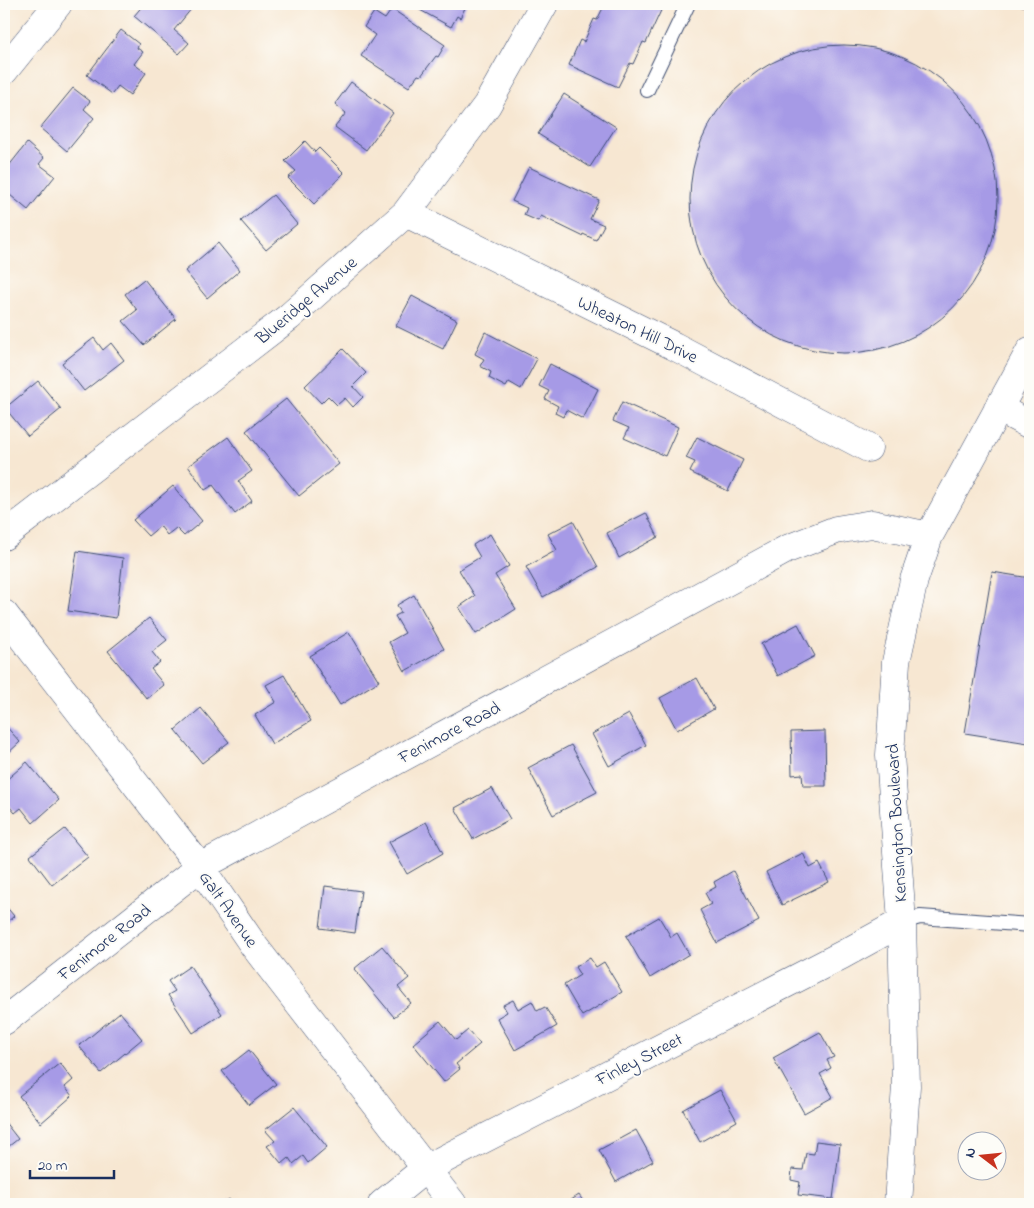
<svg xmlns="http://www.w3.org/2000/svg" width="1034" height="1208" font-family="'Indie Flower',sans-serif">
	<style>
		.building { fill: #a69ae6 }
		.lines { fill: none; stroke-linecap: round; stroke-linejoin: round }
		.service-casing { stroke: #3c4b6f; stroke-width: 16 }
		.minor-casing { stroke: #3c4b6f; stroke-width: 29 }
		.service { stroke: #fff; stroke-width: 14 }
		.minor { stroke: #fff; stroke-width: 28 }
		.labels { text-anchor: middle; stroke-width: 4; stroke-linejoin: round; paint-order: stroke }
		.street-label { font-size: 18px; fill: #1b2f5e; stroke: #fdfcf7 }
	</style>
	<rect width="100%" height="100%" fill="#fdfcf7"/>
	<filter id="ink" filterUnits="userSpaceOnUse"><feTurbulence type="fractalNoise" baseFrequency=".02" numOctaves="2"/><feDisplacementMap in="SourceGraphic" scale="10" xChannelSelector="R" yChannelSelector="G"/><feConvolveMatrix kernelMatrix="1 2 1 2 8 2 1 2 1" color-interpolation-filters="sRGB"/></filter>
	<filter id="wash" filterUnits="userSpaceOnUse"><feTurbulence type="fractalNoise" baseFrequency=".0096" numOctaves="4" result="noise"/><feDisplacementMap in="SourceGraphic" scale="20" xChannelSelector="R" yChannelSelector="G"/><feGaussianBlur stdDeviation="1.12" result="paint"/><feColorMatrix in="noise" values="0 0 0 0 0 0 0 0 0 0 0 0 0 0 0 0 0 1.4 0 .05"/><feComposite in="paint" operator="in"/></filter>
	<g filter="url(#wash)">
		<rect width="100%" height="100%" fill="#f7e7d2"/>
		<g id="blocks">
			<path class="building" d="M 144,4 L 187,4 L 192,8 L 174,30 L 189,43 L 179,54 L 134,16 Z
				M 409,4 L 467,4 L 460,18 L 457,16 L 451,27 Z
				M 605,4 L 664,4 L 646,43 L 643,42 L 633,64 L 630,63 L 618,87 L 569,65 L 580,40 L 584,42 L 594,19 L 597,20 Z
				M 1015,4 L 1030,4 L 1030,8 Z
				M 392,9 L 445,45 L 438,57 L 436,56 L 421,76 L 418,75 L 409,87 L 361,56 L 375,35 L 364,27 L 374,12 L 385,19 Z
				M 121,30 L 139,44 L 137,48 L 143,52 L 134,64 L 146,73 L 130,95 L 118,86 L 112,94 L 87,75 Z
				M690 199a154 154 0 1 1 308 0a154 154 0 1 1-308 0Z
				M 351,82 L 393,113 L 366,150 L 335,127 L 346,113 L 335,104 Z
				M 73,88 L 90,101 L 84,109 L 94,118 L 67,151 L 40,128 Z
				M 564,94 L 616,127 L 590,167 L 538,134 Z
				M 305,141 L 315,152 L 319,148 L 344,173 L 314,204 L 288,178 L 296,171 L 285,161 Z
				M 27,143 L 44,158 L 39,164 L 55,176 L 28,210 L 4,190 L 4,172 Z
				M 529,167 L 599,200 L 590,219 L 604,225 L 596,240 L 583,234 L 582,236 L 541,216 L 538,221 L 524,215 L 527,208 L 512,201 Z
				M 273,195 L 297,224 L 266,250 L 241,221 Z
				M 218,243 L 240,270 L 207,298 L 185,271 Z
				M 144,279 L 176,319 L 144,345 L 123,321 L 137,310 L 125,294 Z
				M 412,296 L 457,320 L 443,349 L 396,326 Z
				M 485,332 L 537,359 L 521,389 L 509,382 L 506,387 L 489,378 L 491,372 L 480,366 L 484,359 L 475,354 Z
				M 94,338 L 103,350 L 111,343 L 124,360 L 84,391 L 62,363 Z
				M 343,349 L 366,373 L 353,386 L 363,397 L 353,407 L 345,398 L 337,405 L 328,396 L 321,403 L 305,386 Z
				M 550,364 L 598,389 L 583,419 L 566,410 L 563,417 L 555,413 L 558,406 L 545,399 L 549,391 L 539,386 Z
				M 38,381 L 61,409 L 28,436 L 5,408 Z
				M 286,399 L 339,464 L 299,496 L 246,431 Z
				M 622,402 L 678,427 L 665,456 L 624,438 L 629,428 L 613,421 Z
				M 228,437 L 252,471 L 238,481 L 252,501 L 235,514 L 213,485 L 205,490 L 188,466 Z
				M 697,437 L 743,460 L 728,491 L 690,472 L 695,462 L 686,458 Z
				M 173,486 L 202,521 L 184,536 L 176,528 L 167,535 L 160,526 L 148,536 L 133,520 Z
				M 646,513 L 658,537 L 619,558 L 607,533 Z
				M 573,521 L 598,567 L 543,597 L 526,567 L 557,550 L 548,534 Z
				M 490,534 L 509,566 L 495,575 L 516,609 L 476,634 L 459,607 L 475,596 L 459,570 L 480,557 L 473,545 Z
				M 77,551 L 123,558 L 116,618 L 68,611 Z
				M 992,572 L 1030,578 L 1030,732 L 1028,743 L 965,733 Z
				M 414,595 L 444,649 L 405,671 L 389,642 L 405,633 L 395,616 L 401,613 L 397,605 Z
				M 149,618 L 167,640 L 152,652 L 160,662 L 151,669 L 164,685 L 147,699 L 108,651 Z
				M 798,624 L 815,656 L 778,676 L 761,644 Z
				M 349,632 L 379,681 L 340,705 L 310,656 Z
				M 284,675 L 311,721 L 272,744 L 255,715 L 276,702 L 266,685 Z
				M 697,678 L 714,709 L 677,730 L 660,698 Z
				M 201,708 L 229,742 L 202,763 L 175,730 Z
				M 629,714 L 646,745 L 609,766 L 592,734 Z
				M 4,724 L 20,742 L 4,757 Z
				M 825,731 L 826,786 L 803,786 L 802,774 L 792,775 L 791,732 Z
				M 571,745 L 597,792 L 553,815 L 528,768 Z
				M 27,762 L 59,800 L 33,823 L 21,808 L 15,813 L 4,800 L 4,796 L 6,794 L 4,791 L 4,782 Z
				M 492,788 L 510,819 L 473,839 L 455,808 Z
				M 426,822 L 443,853 L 407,874 L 389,842 Z
				M 65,829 L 88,857 L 52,885 L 30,856 Z
				M 803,853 L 810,868 L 819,863 L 829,882 L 782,905 L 766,872 Z
				M 733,871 L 759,921 L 717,943 L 700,910 L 711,904 L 705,893 L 716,887 L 714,882 Z
				M 325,886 L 361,891 L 355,933 L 320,928 Z
				M 4,904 L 14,916 L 4,925 Z
				M 659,917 L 671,937 L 677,933 L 689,954 L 650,978 L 626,936 Z
				M 382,946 L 409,978 L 398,987 L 411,1003 L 394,1017 L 354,969 Z
				M 590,958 L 596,967 L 604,962 L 622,992 L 582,1016 L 564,985 L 580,975 L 575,967 Z
				M 190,966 L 222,1014 L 193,1033 L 168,995 L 175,991 L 168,981 Z
				M 513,1000 L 518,1009 L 532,1001 L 537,1011 L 545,1007 L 557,1026 L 515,1050 L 497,1018 L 507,1012 L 503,1005 Z
				M 120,1012 L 142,1039 L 101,1073 L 79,1046 Z
				M 440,1021 L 456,1040 L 468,1030 L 480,1044 L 456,1064 L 460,1069 L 444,1082 L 413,1044 Z
				M 820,1032 L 834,1057 L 827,1060 L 831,1068 L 820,1074 L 833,1097 L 804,1113 L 773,1058 Z
				M 249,1050 L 276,1084 L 249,1105 L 222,1071 Z
				M 60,1063 L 73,1080 L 65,1087 L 72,1096 L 41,1123 L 19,1096 Z
				M 720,1090 L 737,1121 L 700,1142 L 683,1110 Z
				M 294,1107 L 327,1147 L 308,1163 L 303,1156 L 293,1164 L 289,1158 L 282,1164 L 267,1146 L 275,1141 L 265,1130 Z
				M 4,1121 L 18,1139 L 4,1150 Z
				M 636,1130 L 653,1161 L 616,1182 L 599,1150 Z
				M 816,1141 L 840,1144 L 833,1199 L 798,1195 L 800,1182 L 791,1180 L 792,1169 L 803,1170 L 806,1153 L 814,1154 Z
				M 579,1195 L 585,1204 L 565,1204 Z
				M 229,1199 L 234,1204 L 223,1204 Z"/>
		</g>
	</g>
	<g filter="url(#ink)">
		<use href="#blocks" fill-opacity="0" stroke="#3c4b6f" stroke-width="1"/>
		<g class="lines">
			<defs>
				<path id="service" d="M 647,90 L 688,4
					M 902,922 L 920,917 L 1030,925"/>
				<path id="minor" d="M 4,71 L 58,4
					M 406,213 L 674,346 L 868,448
					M 998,408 L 1030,425
					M 4,536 L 289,317 L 406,213 L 487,105 L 544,4
					M 4,614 L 200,867 L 254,946 L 453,1204
					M 4,1021 L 200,867 L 787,549 L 836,530 L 872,524 L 929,536
					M 382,1204 L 425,1169 L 842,955 L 902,922
					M 898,1204 L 906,1086 L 902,922 L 890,755 L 896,662 L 914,580 L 929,536 L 1030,351"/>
			</defs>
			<use href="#service" class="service-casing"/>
			<use href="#minor" class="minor-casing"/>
			<use href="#service" class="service"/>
			<use href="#minor" class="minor"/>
		</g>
	</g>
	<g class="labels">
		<g class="street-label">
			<text transform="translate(306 300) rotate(-40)" y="6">Blueridge Avenue</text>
			<text transform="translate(638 329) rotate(26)" y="6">Wheaton Hill Drive</text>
			<text transform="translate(449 732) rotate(-28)" y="6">Fenimore Road</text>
			<text transform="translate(896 823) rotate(-93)" y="6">Kensington Boulevard</text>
			<text transform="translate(229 909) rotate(55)" y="6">Galt Avenue</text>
			<text transform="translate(104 942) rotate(-38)" y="6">Fenimore Road</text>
			<text transform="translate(639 1059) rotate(-27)" y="6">Finley Street</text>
		</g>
	</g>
	<rect width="1034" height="1208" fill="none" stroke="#fdfcf7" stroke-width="20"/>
	<g transform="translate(982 1156) rotate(286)"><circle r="24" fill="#fdfcf7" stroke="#a3aaba"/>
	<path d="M0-4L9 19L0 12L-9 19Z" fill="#c8321e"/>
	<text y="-8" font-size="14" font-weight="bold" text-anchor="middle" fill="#1b2f5e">N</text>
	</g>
	<path d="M30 1170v8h84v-8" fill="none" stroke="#1b2f5e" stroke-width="2.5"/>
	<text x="38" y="1170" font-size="15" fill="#1b2f5e" stroke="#fdfcf7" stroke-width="4" paint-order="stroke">20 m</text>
</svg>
